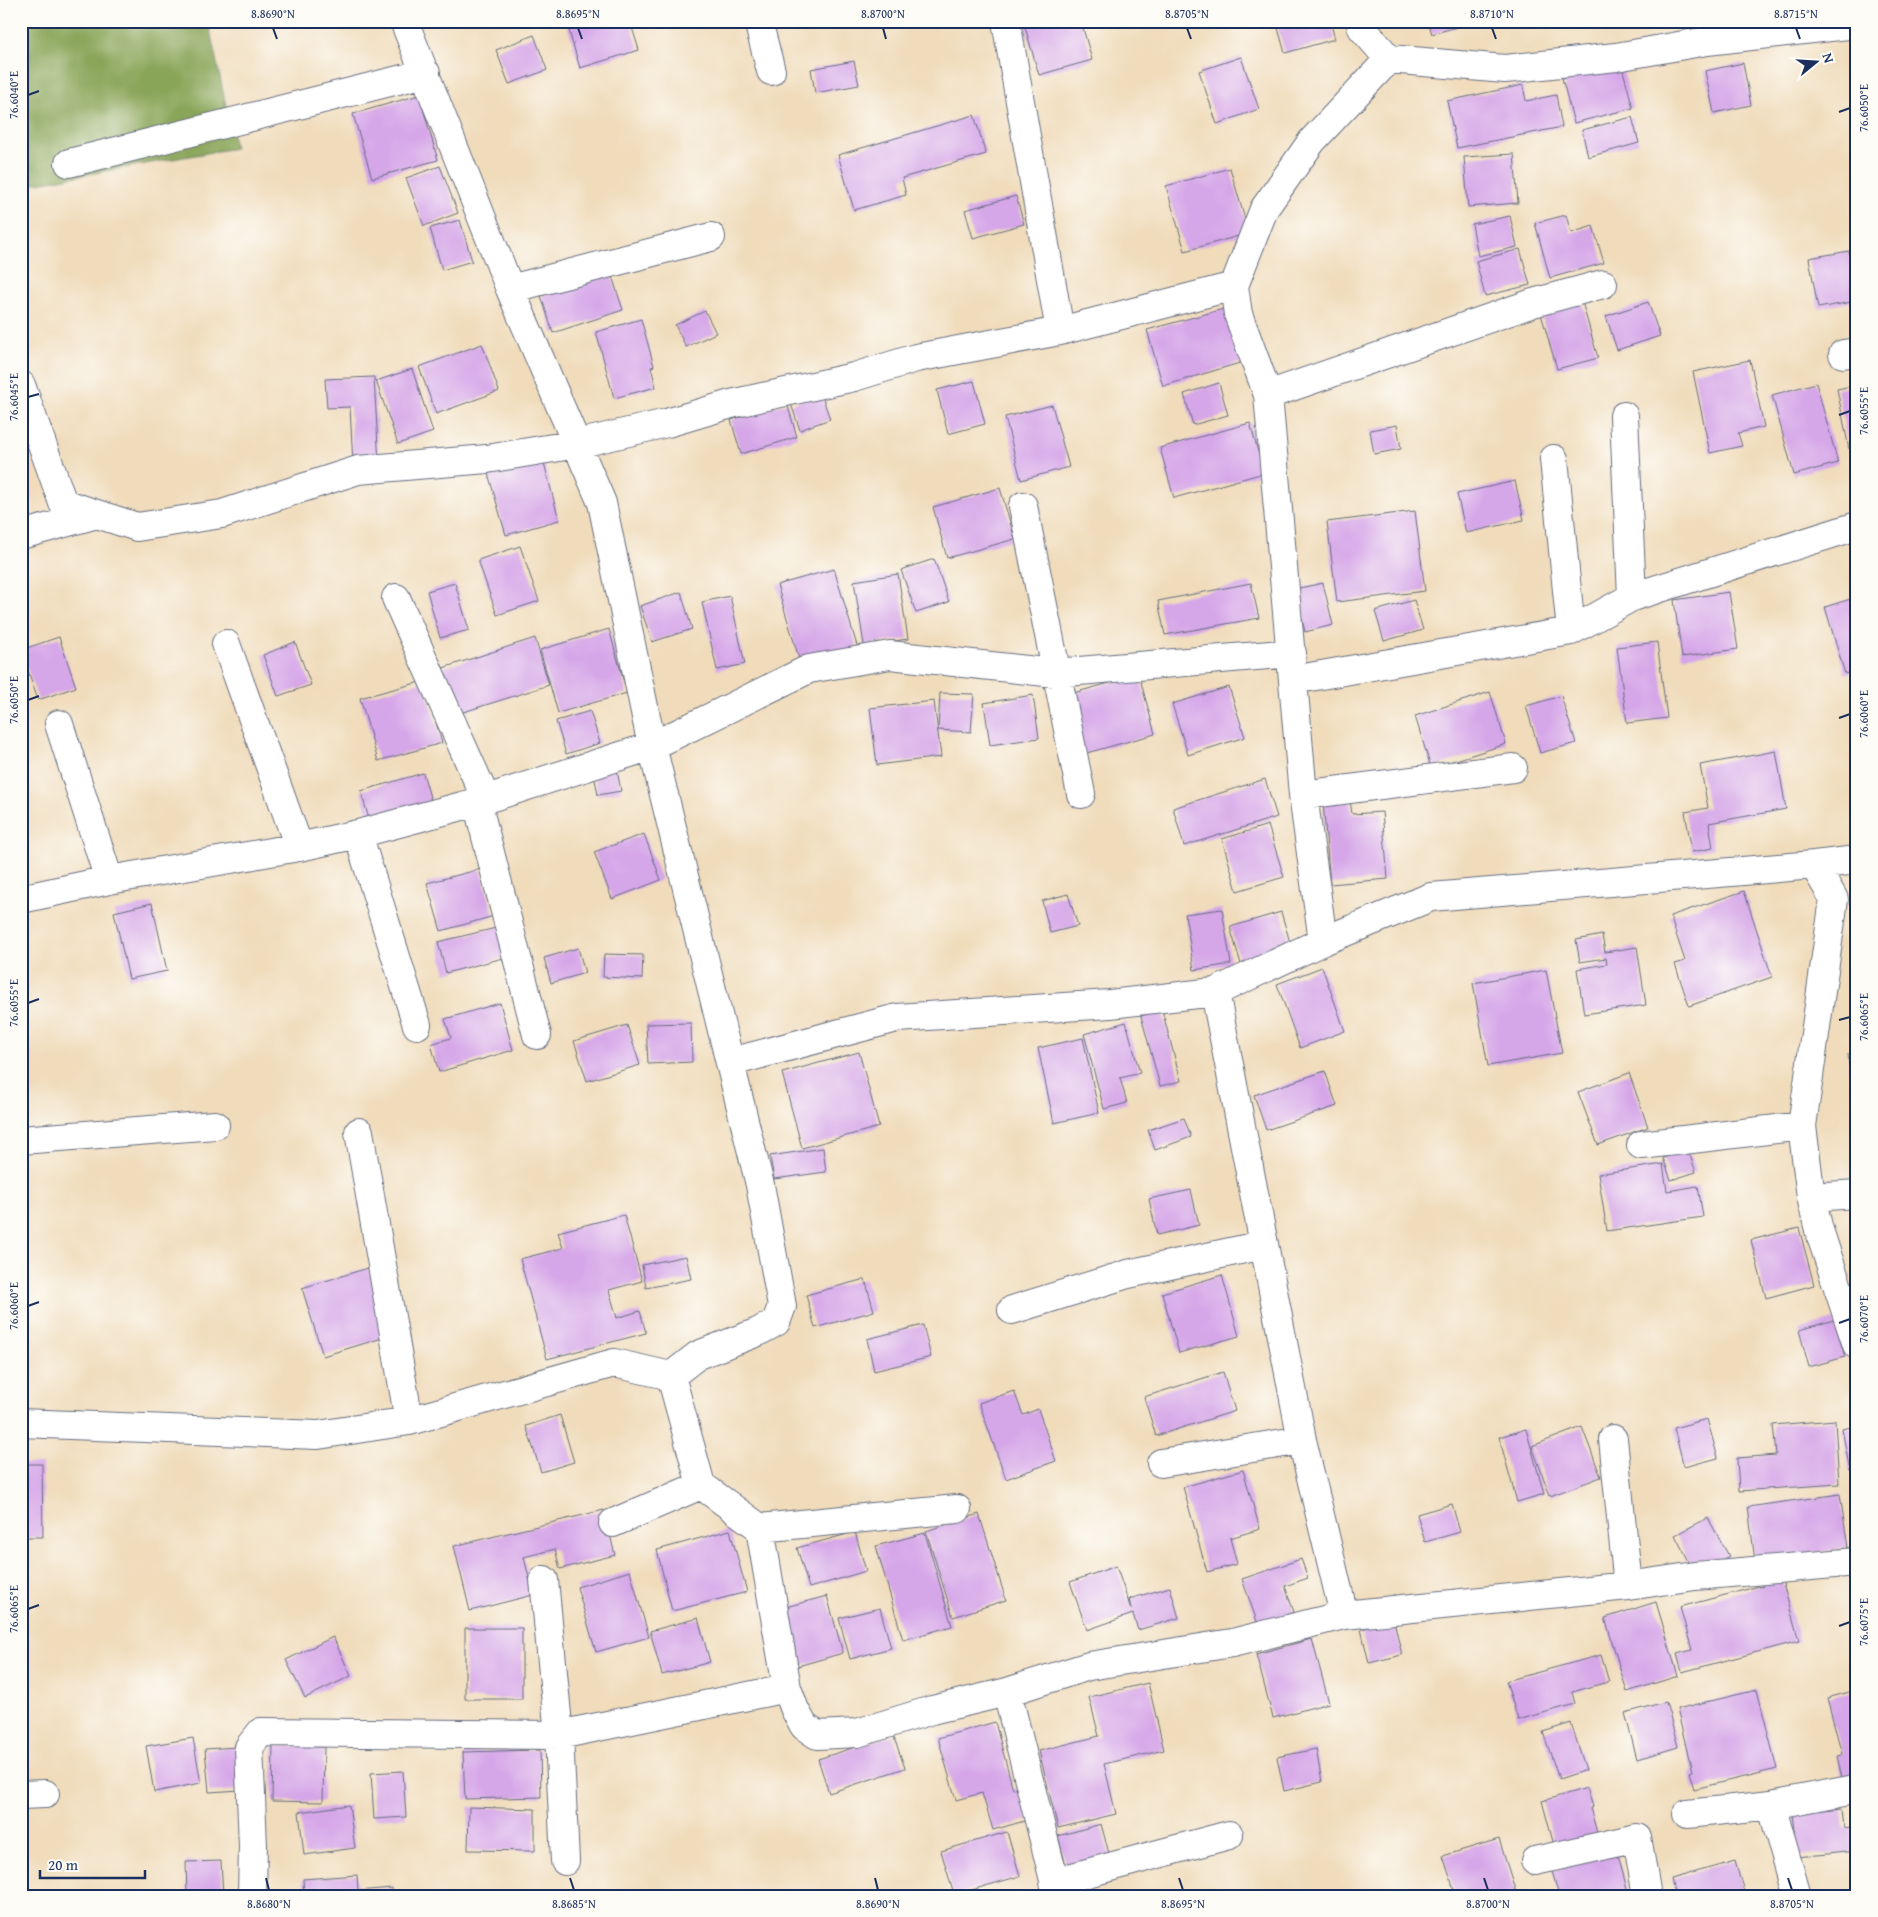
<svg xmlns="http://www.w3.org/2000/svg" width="1878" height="1917" font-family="'Gentium Book Plus',serif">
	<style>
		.forest { fill: #89a558; stroke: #526a5b }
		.building { fill: #d5a6e8 }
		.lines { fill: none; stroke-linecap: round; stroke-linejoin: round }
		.minor-casing { stroke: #666c7f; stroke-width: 30 }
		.minor { stroke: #fff; stroke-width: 28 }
		.ticks { fill: none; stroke: #1b2f5e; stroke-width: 2 }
		.neatline { fill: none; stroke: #1b2f5e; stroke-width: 2 }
		.ticks-label { font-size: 12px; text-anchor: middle; fill: #1b2f5e }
	</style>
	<rect width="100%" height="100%" fill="#fdfcf7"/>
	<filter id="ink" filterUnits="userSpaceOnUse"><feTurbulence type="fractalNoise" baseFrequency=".02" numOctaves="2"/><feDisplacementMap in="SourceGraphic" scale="10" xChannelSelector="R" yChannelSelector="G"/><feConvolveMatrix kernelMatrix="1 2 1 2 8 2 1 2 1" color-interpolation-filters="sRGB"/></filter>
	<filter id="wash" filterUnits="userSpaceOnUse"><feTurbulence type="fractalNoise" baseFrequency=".0096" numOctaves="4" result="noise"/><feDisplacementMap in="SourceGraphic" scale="20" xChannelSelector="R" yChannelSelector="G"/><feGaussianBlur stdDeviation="1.12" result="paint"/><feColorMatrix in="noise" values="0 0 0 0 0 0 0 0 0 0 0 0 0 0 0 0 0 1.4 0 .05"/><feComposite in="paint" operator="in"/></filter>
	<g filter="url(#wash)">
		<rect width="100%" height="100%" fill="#f0dcbb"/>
		<path class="forest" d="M 21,21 L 208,21 L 235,148 L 21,186 Z"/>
		<g id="blocks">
			<path class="building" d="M 566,21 L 630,21 L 639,50 L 580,68 Z
				M 1044,21 L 1081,21 L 1092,60 L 1039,75 L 1025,27 Z
				M 1276,21 L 1330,21 L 1335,39 L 1285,53 Z
				M 1428,21 L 1455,21 L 1457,27 L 1432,34 Z
				M 534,35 L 547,70 L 509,84 L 496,50 Z
				M 1241,57 L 1259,109 L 1217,124 L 1199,71 Z
				M 854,61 L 859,85 L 815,93 L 811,69 Z
				M 1621,63 L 1633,108 L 1574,123 L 1562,78 Z
				M 1743,63 L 1751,105 L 1714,113 L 1705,71 Z
				M 1523,85 L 1526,101 L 1556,95 L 1562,127 L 1457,148 L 1447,101 Z
				M 419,95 L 438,160 L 372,178 L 353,114 Z
				M 974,115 L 986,154 L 902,178 L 906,195 L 854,210 L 838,155 Z
				M 1632,117 L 1639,143 L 1588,157 L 1582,130 Z
				M 1514,154 L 1518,203 L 1468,207 L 1464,157 Z
				M 440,166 L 458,213 L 424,226 L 406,178 Z
				M 1230,168 L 1249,233 L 1185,251 L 1166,186 Z
				M 1016,196 L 1024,224 L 973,238 L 965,210 Z
				M 1566,215 L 1571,233 L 1593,226 L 1604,263 L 1550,278 L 1535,223 Z
				M 1510,216 L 1517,247 L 1478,256 L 1472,224 Z
				M 460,220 L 472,261 L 442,270 L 430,228 Z
				M 1520,249 L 1530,285 L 1485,296 L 1476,261 Z
				M 1849,251 L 1857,301 L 1818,308 L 1809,258 Z
				M 611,273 L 623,310 L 553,333 L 541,296 Z
				M 1582,302 L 1598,358 L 1557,369 L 1541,314 Z
				M 1648,302 L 1660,336 L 1617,350 L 1606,316 Z
				M 1227,308 L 1243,362 L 1163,386 L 1147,330 Z
				M 705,311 L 716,333 L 686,347 L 675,325 Z
				M 641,319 L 654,366 L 651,367 L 656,387 L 614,398 L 596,332 Z
				M 482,344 L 499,391 L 436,414 L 419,367 Z
				M 1750,360 L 1764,427 L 1738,433 L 1742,446 L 1710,453 L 1693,372 Z
				M 412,369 L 433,432 L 398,444 L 376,381 Z
				M 374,377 L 379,464 L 353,465 L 350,407 L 327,408 L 325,379 Z
				M 974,381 L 985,424 L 948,434 L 937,390 Z
				M 1219,383 L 1228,415 L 1193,425 L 1184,394 Z
				M 1816,383 L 1838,463 L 1794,475 L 1772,395 Z
				M 1857,385 L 1857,447 L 1849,449 L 1837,389 Z
				M 821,393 L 830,419 L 800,430 L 791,404 Z
				M 787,403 L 797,437 L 741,454 L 731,420 Z
				M 1052,405 L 1069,467 L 1021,480 L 1005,417 Z
				M 1250,423 L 1264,473 L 1174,498 L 1160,448 Z
				M 1397,425 L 1401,449 L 1374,454 L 1370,430 Z
				M 542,455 L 559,520 L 506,535 L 487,470 Z
				M 1515,481 L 1524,520 L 1466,533 L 1457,494 Z
				M 1000,488 L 1015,539 L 947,558 L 933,507 Z
				M 1415,511 L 1425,591 L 1337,602 L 1327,522 Z
				M 520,546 L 539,601 L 497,615 L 478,560 Z
				M 934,559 L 949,602 L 916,613 L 901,570 Z
				M 834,569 L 858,649 L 801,665 L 777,585 Z
				M 898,574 L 908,639 L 864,645 L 854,581 Z
				M 455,583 L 469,630 L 440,638 L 427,591 Z
				M 1251,583 L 1259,618 L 1165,635 L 1158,601 Z
				M 1323,583 L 1333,625 L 1305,632 L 1295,589 Z
				M 681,592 L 692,629 L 652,642 L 640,606 Z
				M 1729,592 L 1738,649 L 1682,657 L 1674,600 Z
				M 730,596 L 745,664 L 717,670 L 702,602 Z
				M 1857,597 L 1857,670 L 1845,674 L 1825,607 Z
				M 1414,600 L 1423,630 L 1384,641 L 1375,611 Z
				M 609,629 L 627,693 L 558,713 L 540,650 Z
				M 59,637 L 76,687 L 38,700 L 21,650 Z
				M 535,638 L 549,685 L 457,714 L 443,668 Z
				M 295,642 L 311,685 L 278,696 L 263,655 Z
				M 1657,642 L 1667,718 L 1627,723 L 1617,647 Z
				M 1139,675 L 1155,734 L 1083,754 L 1066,695 Z
				M 424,681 L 442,743 L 378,761 L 360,698 Z
				M 1229,687 L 1245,737 L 1188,755 L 1172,704 Z
				M 1490,692 L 1506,744 L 1431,768 L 1415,716 Z
				M 940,693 L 974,694 L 971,732 L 938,730 Z
				M 1033,695 L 1039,738 L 990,745 L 984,703 Z
				M 1561,696 L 1576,743 L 1540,753 L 1526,706 Z
				M 934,701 L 941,757 L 877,765 L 870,708 Z
				M 590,711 L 600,743 L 566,754 L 556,721 Z
				M 1776,751 L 1786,809 L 1709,823 L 1713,848 L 1692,852 L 1685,812 L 1708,808 L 1700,765 Z
				M 617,770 L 621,791 L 598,795 L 594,774 Z
				M 423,773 L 432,804 L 370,823 L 361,791 Z
				M 1265,779 L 1277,817 L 1184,846 L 1173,808 Z
				M 1350,800 L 1352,814 L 1382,812 L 1388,879 L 1330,884 L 1323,802 Z
				M 1268,825 L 1284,877 L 1237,891 L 1222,839 Z
				M 644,834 L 661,880 L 612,899 L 594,852 Z
				M 481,869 L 494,916 L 441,931 L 427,883 Z
				M 1744,891 L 1772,977 L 1689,1006 L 1675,964 L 1685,961 L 1670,916 Z
				M 1068,894 L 1078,926 L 1050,933 L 1042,901 Z
				M 152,903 L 167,971 L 129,979 L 114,912 Z
				M 1222,909 L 1231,964 L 1194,970 L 1185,914 Z
				M 1281,912 L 1292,949 L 1241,964 L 1230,927 Z
				M 500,927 L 507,957 L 446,973 L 438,942 Z
				M 1602,935 L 1605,952 L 1637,947 L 1646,1005 L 1584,1014 L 1577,969 L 1607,964 L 1606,958 L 1580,962 L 1576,940 Z
				M 578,948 L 585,973 L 551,983 L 544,958 Z
				M 604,954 L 643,955 L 642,979 L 603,977 Z
				M 1322,967 L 1345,1031 L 1300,1048 L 1277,984 Z
				M 1546,970 L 1562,1053 L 1488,1066 L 1473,983 Z
				M 500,1003 L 513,1050 L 439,1072 L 431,1044 L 451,1038 L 445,1019 Z
				M 1162,1010 L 1181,1081 L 1160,1086 L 1141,1016 Z
				M 1126,1022 L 1140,1073 L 1120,1078 L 1127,1103 L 1104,1109 L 1084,1034 Z
				M 691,1023 L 692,1062 L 648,1064 L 646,1024 Z
				M 627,1025 L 640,1065 L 587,1081 L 574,1041 Z
				M 1083,1038 L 1099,1113 L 1054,1123 L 1038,1048 Z
				M 859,1052 L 879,1127 L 802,1148 L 782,1073 Z
				M 1857,1053 L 1857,1099 L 1853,1100 L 1848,1054 Z
				M 1325,1071 L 1337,1106 L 1266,1130 L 1254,1095 Z
				M 1629,1073 L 1648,1127 L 1598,1145 L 1578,1092 Z
				M 1184,1118 L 1191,1137 L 1155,1150 L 1148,1130 Z
				M 823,1148 L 826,1172 L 774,1179 L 770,1156 Z
				M 1688,1150 L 1696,1172 L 1671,1180 L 1663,1158 Z
				M 1663,1164 L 1667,1191 L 1698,1186 L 1703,1217 L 1607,1231 L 1598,1174 Z
				M 1191,1190 L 1199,1225 L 1157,1235 L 1149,1199 Z
				M 624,1215 L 642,1281 L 609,1290 L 617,1318 L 640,1311 L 646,1333 L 547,1359 L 520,1259 L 563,1248 L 558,1232 Z
				M 1799,1228 L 1814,1285 L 1766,1298 L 1751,1240 Z
				M 686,1256 L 691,1279 L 646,1288 L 642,1265 Z
				M 368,1268 L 389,1336 L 323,1356 L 302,1288 Z
				M 1222,1275 L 1239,1336 L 1179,1353 L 1162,1293 Z
				M 865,1279 L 874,1311 L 815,1328 L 806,1295 Z
				M 1834,1320 L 1845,1357 L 1809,1367 L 1799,1330 Z
				M 923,1325 L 931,1357 L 874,1371 L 867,1339 Z
				M 1223,1372 L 1235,1411 L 1156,1436 L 1144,1397 Z
				M 1014,1391 L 1023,1415 L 1038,1409 L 1056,1461 L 1006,1479 L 979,1403 Z
				M 560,1415 L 574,1462 L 541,1472 L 526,1426 Z
				M 1707,1419 L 1718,1458 L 1684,1467 L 1674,1428 Z
				M 1835,1420 L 1839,1484 L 1739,1491 L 1737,1458 L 1776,1455 L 1773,1425 Z
				M 1857,1426 L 1857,1470 L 1850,1471 L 1842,1429 Z
				M 1582,1427 L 1601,1477 L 1550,1496 L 1532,1446 Z
				M 1526,1429 L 1544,1494 L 1517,1502 L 1499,1437 Z
				M 21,1464 L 42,1464 L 43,1537 L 21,1537 Z
				M 1243,1470 L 1260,1529 L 1230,1538 L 1237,1564 L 1207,1572 L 1183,1487 Z
				M 1840,1494 L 1848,1548 L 1755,1561 L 1748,1507 Z
				M 1452,1504 L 1460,1532 L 1425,1542 L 1417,1514 Z
				M 604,1510 L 615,1555 L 560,1569 L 555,1549 L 524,1557 L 533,1595 L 470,1611 L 454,1546 Z
				M 979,1514 L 1006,1600 L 953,1617 L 926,1531 Z
				M 1708,1518 L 1729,1556 L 1695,1574 L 1675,1535 Z
				M 730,1530 L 747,1592 L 672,1611 L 657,1550 Z
				M 855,1532 L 866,1571 L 809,1588 L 797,1548 Z
				M 925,1533 L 952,1626 L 903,1640 L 876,1546 Z
				M 1301,1559 L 1308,1578 L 1285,1586 L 1295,1615 L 1259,1627 L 1242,1579 Z
				M 1116,1566 L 1131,1609 L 1129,1599 L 1170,1587 L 1179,1618 L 1138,1630 L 1133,1614 L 1087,1630 L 1070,1582 Z
				M 630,1571 L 649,1637 L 596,1652 L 577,1587 Z
				M 1782,1580 L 1799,1641 L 1682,1672 L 1677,1654 L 1692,1650 L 1680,1607 Z
				M 827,1596 L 843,1653 L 798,1666 L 782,1608 Z
				M 1656,1602 L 1678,1676 L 1627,1692 L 1605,1618 Z
				M 880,1608 L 891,1648 L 850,1659 L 839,1618 Z
				M 698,1618 L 710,1662 L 662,1675 L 650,1631 Z
				M 1394,1621 L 1402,1655 L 1369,1663 L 1361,1629 Z
				M 465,1628 L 522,1628 L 522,1699 L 465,1699 Z
				M 333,1637 L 351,1676 L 305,1698 L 286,1660 Z
				M 1312,1639 L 1329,1703 L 1273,1718 L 1256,1654 Z
				M 1601,1655 L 1609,1682 L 1572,1692 L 1575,1704 L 1518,1720 L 1506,1681 Z
				M 1148,1683 L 1164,1750 L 1104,1764 L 1116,1814 L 1058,1828 L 1039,1751 L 1099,1736 L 1089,1697 Z
				M 1757,1690 L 1777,1769 L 1694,1789 L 1689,1772 L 1692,1771 L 1677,1709 Z
				M 1857,1690 L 1857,1778 L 1843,1782 L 1837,1755 L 1842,1754 L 1827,1698 Z
				M 1666,1702 L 1678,1747 L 1637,1759 L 1625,1713 Z
				M 995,1722 L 1013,1789 L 1019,1788 L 1028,1820 L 993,1830 L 982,1793 L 956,1800 L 938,1738 Z
				M 1571,1723 L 1586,1770 L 1559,1779 L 1543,1732 Z
				M 893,1735 L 905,1768 L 829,1793 L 818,1759 Z
				M 193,1738 L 201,1783 L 154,1792 L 146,1746 Z
				M 273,1746 L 324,1747 L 323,1802 L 272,1801 Z
				M 238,1747 L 241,1790 L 209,1792 L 205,1749 Z
				M 1316,1749 L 1322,1782 L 1284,1791 L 1277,1757 Z
				M 540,1750 L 541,1797 L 465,1799 L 463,1752 Z
				M 403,1771 L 406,1817 L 374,1819 L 371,1773 Z
				M 1587,1788 L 1593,1807 L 1590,1808 L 1598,1836 L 1555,1849 L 1542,1801 Z
				M 349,1805 L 355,1848 L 304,1855 L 299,1812 Z
				M 469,1807 L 535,1809 L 535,1851 L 468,1850 Z
				M 1842,1808 L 1844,1829 L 1857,1827 L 1857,1851 L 1797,1857 L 1792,1813 Z
				M 1101,1824 L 1111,1861 L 1068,1874 L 1058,1836 Z
				M 1007,1832 L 1020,1876 L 954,1895 L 941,1851 Z
				M 1499,1839 L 1517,1896 L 1456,1896 L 1443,1856 Z
				M 1617,1852 L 1629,1896 L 1559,1896 L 1552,1871 Z
				M 221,1861 L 223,1896 L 187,1896 L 186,1862 Z
				M 1735,1861 L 1745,1896 L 1675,1896 L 1671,1879 Z
				M 357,1875 L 358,1891 L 392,1888 L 393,1896 L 304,1896 L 303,1879 Z"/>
		</g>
	</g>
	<g filter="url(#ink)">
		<use href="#blocks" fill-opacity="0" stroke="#666c7f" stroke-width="1"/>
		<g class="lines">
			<defs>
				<path id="minor" d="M 404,21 L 510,289 L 602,503 L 652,746 L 760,1185 L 782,1306 L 776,1322 L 758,1332 L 698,1355 L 671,1376 L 701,1485 L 760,1528 L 787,1688 L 795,1710 L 804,1726 L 817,1735 L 857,1733 L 932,1710 L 1007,1692 L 1058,1896
					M 758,21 L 771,71
					M 1006,21 L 1060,331
					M 1360,21 L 1362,28 L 1389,59
					M 69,163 L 426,73
					M 1234,286 L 1238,314 L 1268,395 L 1303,795 L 1323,941 L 1431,897 L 1814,865 L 1834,899 L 1802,1126 L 1811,1197 L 1857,1194
					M 510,289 L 711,237
					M 1843,354 L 1857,352
					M 21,385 L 63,503 L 137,527 L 222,514 L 358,470 L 487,459 L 577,444 L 667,423 L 731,404 L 854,377 L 916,358 L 1060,331 L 1234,286 L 1264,209 L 1312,141 L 1389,59 L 1505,69 L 1616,57 L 1707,41 L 1857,24
					M 1268,395 L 1533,303 L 1603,284
					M 1624,416 L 1632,597
					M 1554,459 L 1571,631
					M 1023,506 L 1081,794
					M 21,535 L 97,514
					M 396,598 L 486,799
					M 226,644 L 299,847
					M 1293,680 L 1571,631 L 1632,597 L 1857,526
					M 59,724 L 109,880
					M 1303,795 L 1513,768
					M 477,802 L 537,1035
					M 358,834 L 417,1025
					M 1814,865 L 1857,860
					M 21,899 L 109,880 L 299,847 L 358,834 L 477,802 L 652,746 L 809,669 L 890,655 L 1055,673 L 1292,653
					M 731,1062 L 897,1018 L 1110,1004 L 1215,992
					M 359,1132 L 409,1421
					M 21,1140 L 215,1125
					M 1641,1145 L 1802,1126
					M 1811,1197 L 1819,1230 L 1857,1345
					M 1012,1310 L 1128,1274 L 1263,1245
					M 21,1423 L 318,1435 L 409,1421 L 614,1363 L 671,1376
					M 1613,1439 L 1628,1586
					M 1161,1463 L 1302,1440
					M 613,1523 L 701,1485
					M 760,1528 L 957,1509
					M 544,1580 L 559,1735 L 565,1861
					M 1344,1615 L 1628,1586 L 1695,1576 L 1857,1562
					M 1007,1692 L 1089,1666 L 1232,1643 L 1344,1615 L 1302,1440 L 1215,992 L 1323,941
					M 21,1795 L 45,1794
					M 1687,1814 L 1771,1805
					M 1535,1861 L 1637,1838 L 1647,1896
					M 1054,1882 L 1229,1835
					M 252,1896 L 253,1846 L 249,1747 L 261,1732 L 559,1735 L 787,1688
					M 1797,1896 L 1771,1805 L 1855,1789"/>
			</defs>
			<use href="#minor" class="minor-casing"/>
			<use href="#minor" class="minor"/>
		</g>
	</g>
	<path class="ticks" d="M 273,28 L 277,39M 578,28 L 582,39M 883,28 L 886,39M 1187,28 L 1191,39M 1492,28 L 1496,39M 1796,28 L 1800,39M 28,95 L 39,91M 1839,112 L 1850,108M 28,397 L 39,394M 1839,415 L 1850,411M 28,700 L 39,696M 1839,718 L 1850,714M 28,1003 L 39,999M 1839,1020 L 1850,1017M 28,1306 L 39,1302M 1839,1323 L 1850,1319M 28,1609 L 39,1605M 1839,1626 L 1850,1622M 266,1878 L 269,1890M 570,1878 L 574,1890M 875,1878 L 878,1890M 1179,1878 L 1183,1890M 1484,1878 L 1488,1890M 1788,1878 L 1792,1890"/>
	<rect width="1878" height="1917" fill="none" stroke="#fdfcf7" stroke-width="55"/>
	<g transform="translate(1816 62) rotate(72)" stroke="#fdfcf7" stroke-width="4" paint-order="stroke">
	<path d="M0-4L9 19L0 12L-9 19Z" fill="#1b2f5e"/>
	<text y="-8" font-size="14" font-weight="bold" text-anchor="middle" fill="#1b2f5e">N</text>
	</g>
	<path d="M40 1870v8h105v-8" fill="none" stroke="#1b2f5e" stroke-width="2.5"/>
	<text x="48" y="1870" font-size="15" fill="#1b2f5e" stroke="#fdfcf7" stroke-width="4" paint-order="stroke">20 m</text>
	<rect x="28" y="28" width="1822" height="1862" class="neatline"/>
	<g class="ticks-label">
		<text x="273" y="18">8.8690°N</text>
		<text x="578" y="18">8.8695°N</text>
		<text x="883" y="18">8.8700°N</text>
		<text x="1187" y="18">8.8705°N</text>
		<text x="1492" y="18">8.8710°N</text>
		<text x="1796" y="18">8.8715°N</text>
		<text transform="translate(14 95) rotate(-90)" y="4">76.6040°E</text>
		<text transform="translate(1864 108) rotate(-90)" y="4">76.6050°E</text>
		<text transform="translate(14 397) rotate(-90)" y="4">76.6045°E</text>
		<text transform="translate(1864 411) rotate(-90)" y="4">76.6055°E</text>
		<text transform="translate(14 700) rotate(-90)" y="4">76.6050°E</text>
		<text transform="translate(1864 714) rotate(-90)" y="4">76.6060°E</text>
		<text transform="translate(14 1003) rotate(-90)" y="4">76.6055°E</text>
		<text transform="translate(1864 1017) rotate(-90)" y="4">76.6065°E</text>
		<text transform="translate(14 1306) rotate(-90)" y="4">76.6060°E</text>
		<text transform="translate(1864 1319) rotate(-90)" y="4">76.6070°E</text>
		<text transform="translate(14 1609) rotate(-90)" y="4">76.6065°E</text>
		<text transform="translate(1864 1622) rotate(-90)" y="4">76.6075°E</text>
		<text x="269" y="1908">8.8680°N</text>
		<text x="574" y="1908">8.8685°N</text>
		<text x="878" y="1908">8.8690°N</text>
		<text x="1183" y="1908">8.8695°N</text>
		<text x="1488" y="1908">8.8700°N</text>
		<text x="1792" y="1908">8.8705°N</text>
	</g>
</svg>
